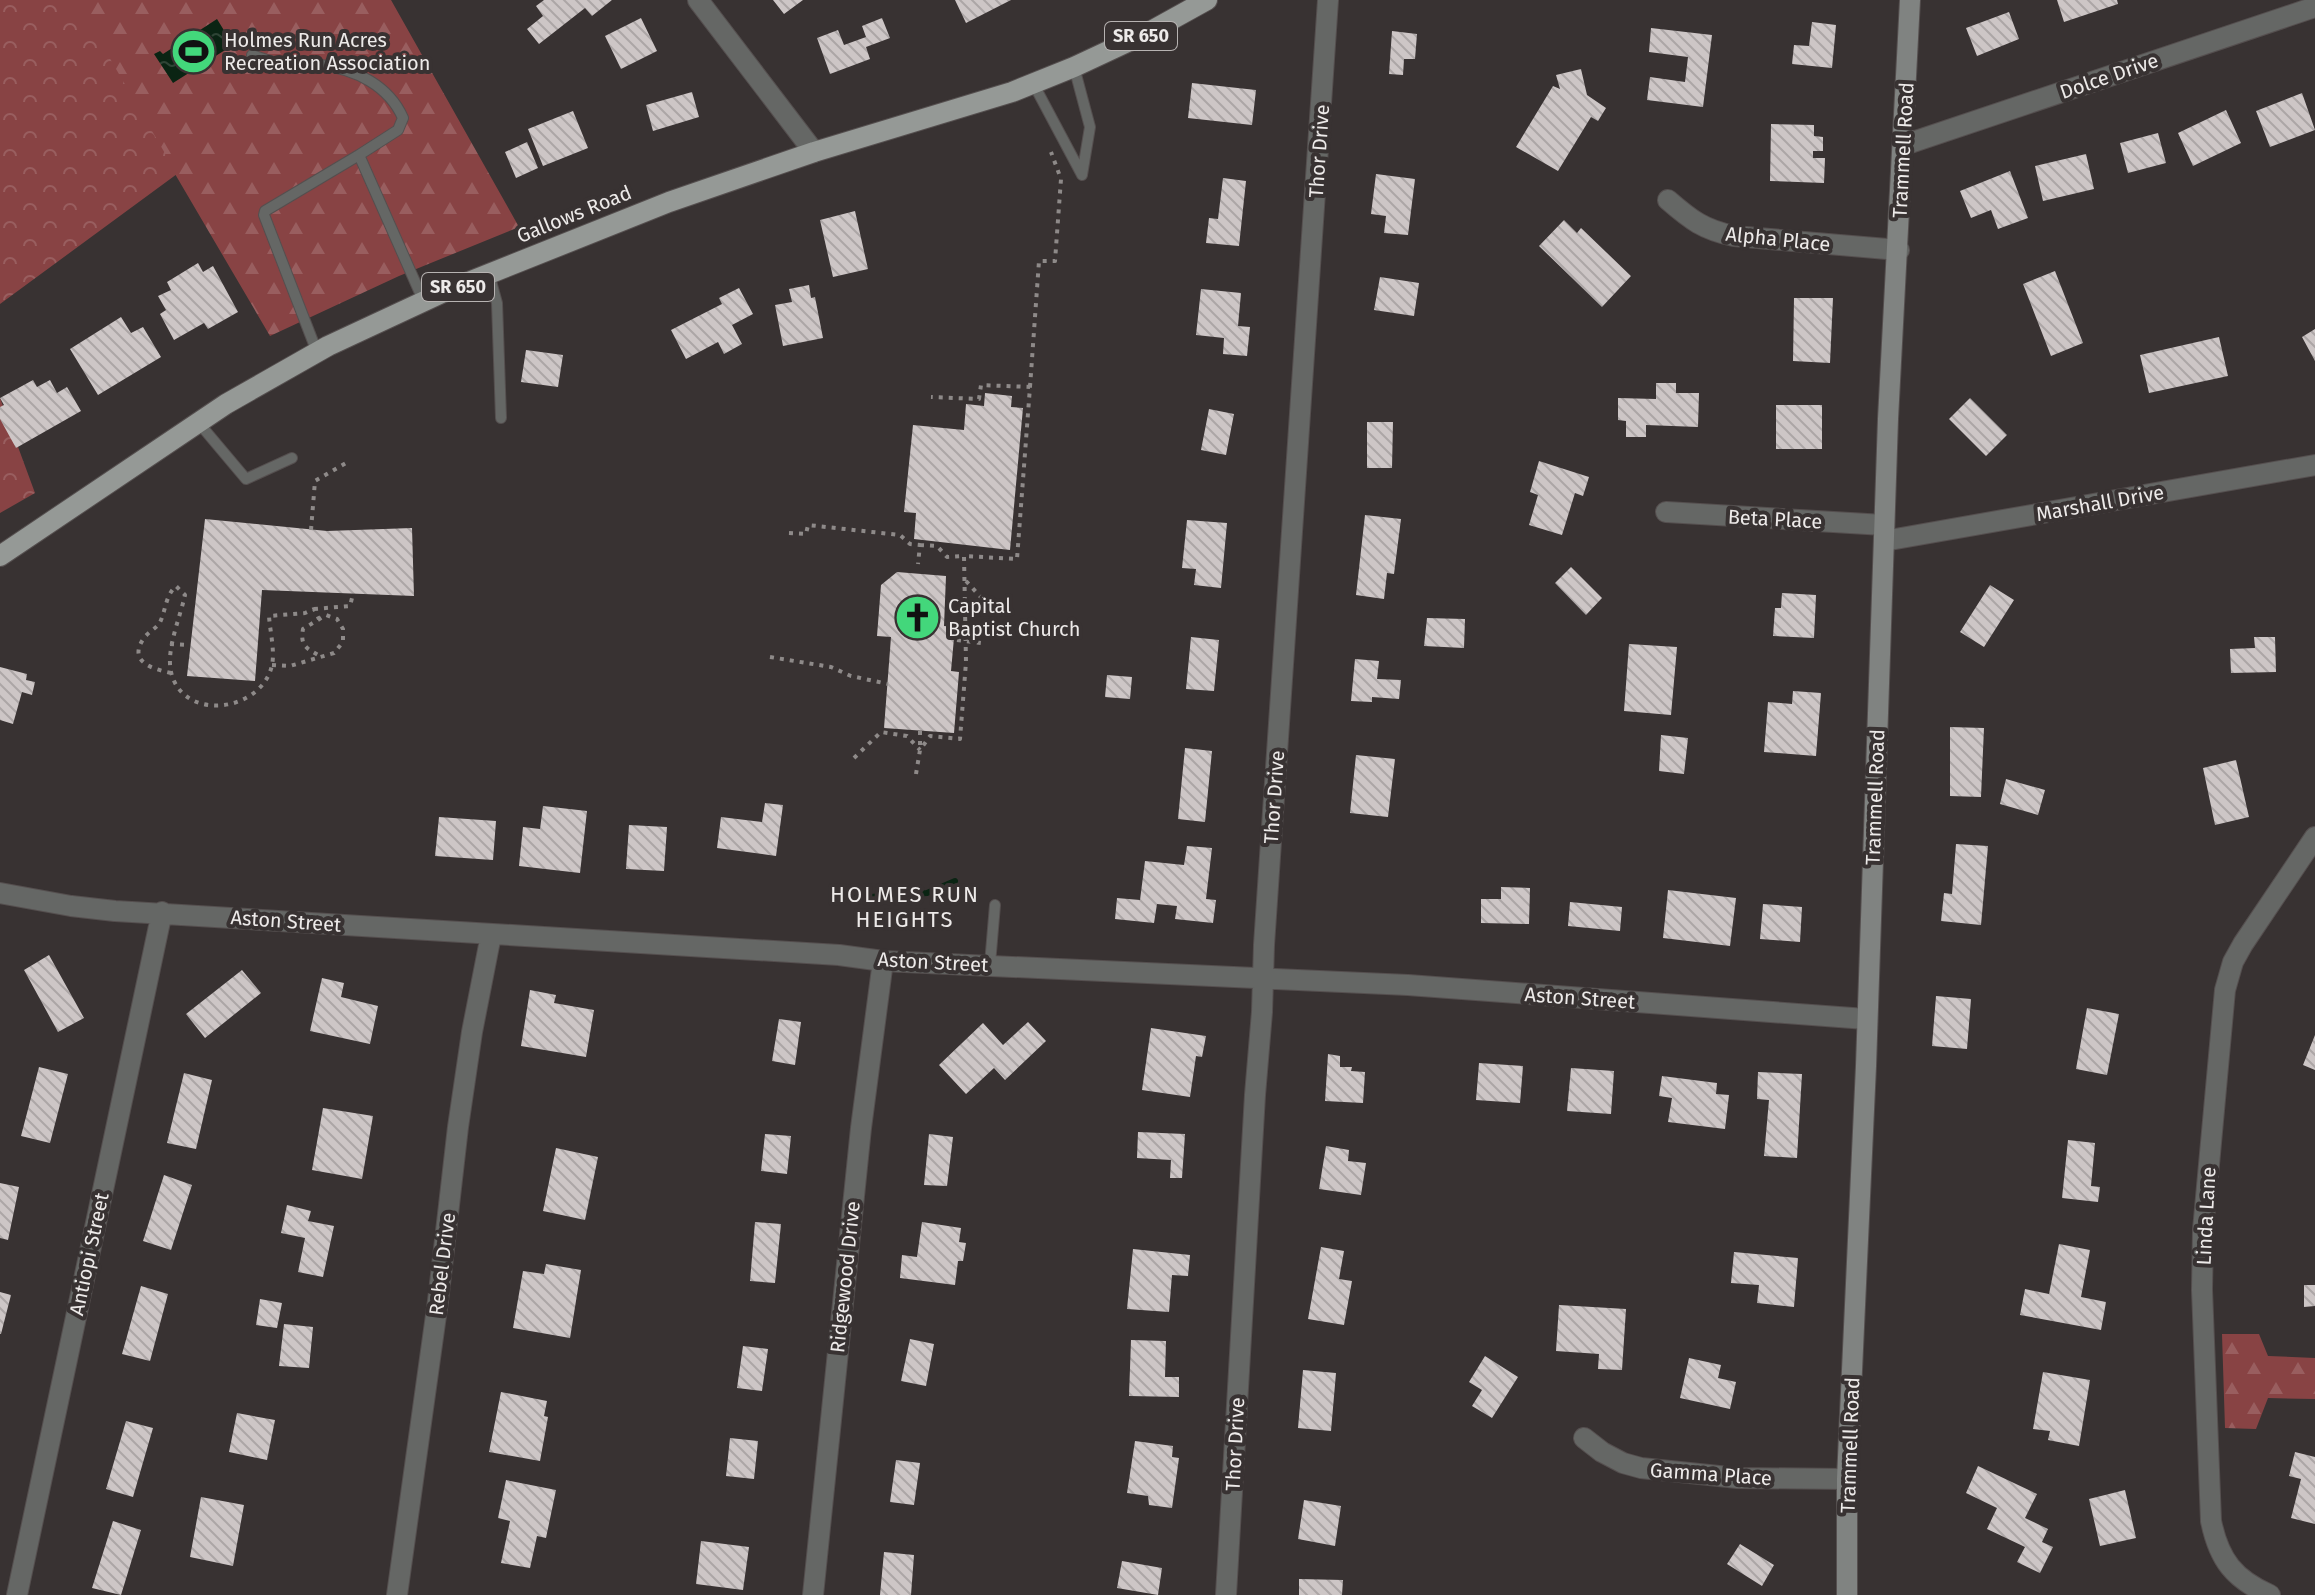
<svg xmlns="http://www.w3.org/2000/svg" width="2315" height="1595" font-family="'Fira Sans',sans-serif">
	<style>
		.forest { fill: url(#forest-firs) }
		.park { fill: url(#park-crowns) }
		.water { fill: url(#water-ripples) }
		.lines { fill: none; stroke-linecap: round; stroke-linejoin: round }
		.stream { stroke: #0a2413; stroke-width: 6 }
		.building { fill: url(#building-back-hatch) }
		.lane-casing { stroke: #554f4f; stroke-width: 12 }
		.street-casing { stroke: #554f4f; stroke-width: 22 }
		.secondary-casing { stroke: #554f4f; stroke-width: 22 }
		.primary-casing { stroke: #554f4f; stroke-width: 22 }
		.path { stroke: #8e8a89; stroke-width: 4; stroke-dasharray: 4 6; stroke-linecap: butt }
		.lane { stroke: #656765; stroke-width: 10 }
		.street { stroke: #656765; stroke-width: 20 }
		.secondary { stroke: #808381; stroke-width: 20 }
		.primary { stroke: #959996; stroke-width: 20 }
		.labels { text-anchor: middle; stroke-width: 8; stroke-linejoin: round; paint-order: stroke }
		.shield { fill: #383232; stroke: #b7b3b2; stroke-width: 2 }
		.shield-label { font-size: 18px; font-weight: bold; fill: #edeae9 }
		.poi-label { font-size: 20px; fill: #edeae9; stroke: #383232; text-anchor: start }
		.street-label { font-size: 20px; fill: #edeae9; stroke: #383232 }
		.neighbourhood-label { font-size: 22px; letter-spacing: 2px; fill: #edeae9; stroke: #383232 }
	</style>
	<defs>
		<pattern id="forest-firs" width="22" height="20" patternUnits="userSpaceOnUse" patternTransform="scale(2)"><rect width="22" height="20" fill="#884344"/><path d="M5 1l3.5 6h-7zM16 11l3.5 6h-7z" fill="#995e5f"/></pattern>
		<pattern id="park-crowns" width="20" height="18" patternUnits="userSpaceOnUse" patternTransform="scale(2)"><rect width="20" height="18" fill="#884344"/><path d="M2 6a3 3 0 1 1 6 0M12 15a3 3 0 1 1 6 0" fill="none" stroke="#995e5f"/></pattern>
		<pattern id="water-ripples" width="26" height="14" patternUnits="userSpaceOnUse" patternTransform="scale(2)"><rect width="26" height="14" fill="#0a2413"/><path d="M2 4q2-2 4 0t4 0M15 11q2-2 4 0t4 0" fill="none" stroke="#2e4435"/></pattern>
		<pattern id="building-back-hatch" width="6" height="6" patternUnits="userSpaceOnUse" patternTransform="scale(2)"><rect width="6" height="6" fill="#cdc6c6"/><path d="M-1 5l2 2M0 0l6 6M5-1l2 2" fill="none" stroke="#aca6a6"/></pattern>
	</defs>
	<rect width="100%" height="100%" fill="#383232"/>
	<path class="forest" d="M 73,0 L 391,0 L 519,227 L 399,276 L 270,336 Z
		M 2222,1334 L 2259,1334 L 2268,1356 L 2315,1358 L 2315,1399 L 2268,1398 L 2256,1429 L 2225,1428 Z"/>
	<path class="park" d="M 0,0 L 76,0 L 177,174 L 0,304 Z
		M 0,398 L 35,493 L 0,513 Z"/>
	<path class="water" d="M 217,19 L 233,45 L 173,83 L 154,54 L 160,51 L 163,54 Z"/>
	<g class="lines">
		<path class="stream" d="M 856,898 L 927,893 L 955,881"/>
	</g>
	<path class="building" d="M 544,0 L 612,0 L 592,16 L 585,8 L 539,44 L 527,29 L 543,16 L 536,6 Z
		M 773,0 L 803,0 L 784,14 Z
		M 955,0 L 1011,0 L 966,23 Z
		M 2057,0 L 2117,0 L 2118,4 L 2064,22 Z
		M 2009,12 L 2019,39 L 1977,56 L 1966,28 Z
		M 641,18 L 657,51 L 621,69 L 605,36 Z
		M 882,18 L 890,38 L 866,47 L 870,59 L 830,74 L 817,38 L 838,30 L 844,45 L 866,37 L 862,26 Z
		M 1812,22 L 1836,25 L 1832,68 L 1792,64 L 1794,45 L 1809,46 Z
		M 1651,28 L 1712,35 L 1703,107 L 1647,100 L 1650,77 L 1685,82 L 1688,57 L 1649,52 Z
		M 1392,31 L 1417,34 L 1415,59 L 1404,59 L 1403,75 L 1389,74 Z
		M 1581,69 L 1587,95 L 1606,108 L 1598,121 L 1591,117 L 1558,171 L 1516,147 L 1553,86 L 1560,89 L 1556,75 Z
		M 1192,83 L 1256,90 L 1252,125 L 1188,118 Z
		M 692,92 L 699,117 L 653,131 L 646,105 Z
		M 2302,93 L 2315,130 L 2270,147 L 2256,111 Z
		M 2226,110 L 2241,143 L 2193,166 L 2178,133 Z
		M 573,111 L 588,148 L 543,166 L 528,129 Z
		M 1771,124 L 1814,125 L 1814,136 L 1823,137 L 1823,151 L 1813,151 L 1813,158 L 1825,158 L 1824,183 L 1770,181 Z
		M 2158,133 L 2166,163 L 2128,173 L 2120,143 Z
		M 527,142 L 538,168 L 516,178 L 505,152 Z
		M 2086,154 L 2094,189 L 2043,201 L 2035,166 Z
		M 2010,171 L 2028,218 L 1998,229 L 1991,210 L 1971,218 L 1960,191 Z
		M 1376,174 L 1415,179 L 1408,235 L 1384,233 L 1386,216 L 1371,214 Z
		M 1223,178 L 1246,181 L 1239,246 L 1206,243 L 1209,218 L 1218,219 Z
		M 855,211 L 868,269 L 833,277 L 820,220 Z
		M 1564,220 L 1577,233 L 1581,228 L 1631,276 L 1602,307 L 1539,246 Z
		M 198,263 L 203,272 L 213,266 L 238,312 L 208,329 L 204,323 L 174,340 L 160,314 L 166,310 L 158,296 L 171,290 L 167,282 Z
		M 2055,271 L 2083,343 L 2051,356 L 2023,284 Z
		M 1380,277 L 1419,283 L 1414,316 L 1374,310 Z
		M 809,285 L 811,298 L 815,297 L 823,338 L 783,346 L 775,305 L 792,302 L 789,289 Z
		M 739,288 L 753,314 L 732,325 L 742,344 L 724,354 L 718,342 L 686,359 L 671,330 L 722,304 L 719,298 Z
		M 1201,289 L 1241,293 L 1238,326 L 1250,327 L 1247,356 L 1223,354 L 1224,338 L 1196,335 Z
		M 1794,298 L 1833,298 L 1830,363 L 1793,361 Z
		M 121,317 L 131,333 L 143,327 L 161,357 L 98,395 L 70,349 Z
		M 2315,329 L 2315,361 L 2302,337 Z
		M 2219,337 L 2228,376 L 2149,393 L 2140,355 Z
		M 526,350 L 563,355 L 558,387 L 521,382 Z
		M 33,380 L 37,387 L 50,380 L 57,393 L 67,387 L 81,411 L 16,448 L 0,419 L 0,407 L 4,405 L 0,398 Z
		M 1656,383 L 1676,383 L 1676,393 L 1699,393 L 1698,427 L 1646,425 L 1646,437 L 1626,437 L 1626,421 L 1618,420 L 1618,398 L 1656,399 Z
		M 985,393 L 1012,396 L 1011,407 L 1023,408 L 1010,550 L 914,539 L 916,513 L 904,512 L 913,425 L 964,430 L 966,404 L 984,406 Z
		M 1970,398 L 2007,435 L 1986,456 L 1949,419 Z
		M 1776,405 L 1822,405 L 1822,449 L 1776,449 Z
		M 1209,409 L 1234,414 L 1226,455 L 1201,450 Z
		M 1367,422 L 1393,422 L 1392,468 L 1367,468 Z
		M 1539,461 L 1589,477 L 1583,496 L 1575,493 L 1562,535 L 1529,525 L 1538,495 L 1530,492 Z
		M 1365,515 L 1401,519 L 1394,574 L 1387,573 L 1384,599 L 1356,595 Z
		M 205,519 L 327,531 L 412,528 L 414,596 L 262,590 L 255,681 L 187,676 Z
		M 1187,520 L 1227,523 L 1221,588 L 1194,585 L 1196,569 L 1182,568 Z
		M 1571,567 L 1602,598 L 1586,615 L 1555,583 Z
		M 897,572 L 946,576 L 944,626 L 955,627 L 951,671 L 959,672 L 954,733 L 884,728 L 891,637 L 877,636 L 881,585 Z
		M 1990,585 L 2014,600 L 1984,647 L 1960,632 Z
		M 1782,593 L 1816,595 L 1814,638 L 1773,636 L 1775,608 L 1781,608 Z
		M 1427,618 L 1465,619 L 1464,648 L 1424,646 Z
		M 1191,637 L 1219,640 L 1214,691 L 1186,689 Z
		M 2254,637 L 2275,637 L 2276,672 L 2231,673 L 2230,649 L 2255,648 Z
		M 1629,644 L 1677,647 L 1671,715 L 1624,711 Z
		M 1355,659 L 1379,661 L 1377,679 L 1401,680 L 1399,699 L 1372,697 L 1372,702 L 1351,701 Z
		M 0,667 L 27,674 L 26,680 L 35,682 L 32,695 L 22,692 L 13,724 L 0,720 Z
		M 1107,675 L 1132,677 L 1130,699 L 1105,697 Z
		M 1793,691 L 1821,693 L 1816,756 L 1764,752 L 1768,702 L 1792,704 Z
		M 1950,727 L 1984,728 L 1981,797 L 1950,796 Z
		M 1661,735 L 1688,738 L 1684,774 L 1659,771 Z
		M 1185,748 L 1212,751 L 1205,822 L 1178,819 Z
		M 1356,755 L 1395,759 L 1388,817 L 1350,813 Z
		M 2236,760 L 2249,817 L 2215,825 L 2203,768 Z
		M 2006,779 L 2045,790 L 2038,815 L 2000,804 Z
		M 765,803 L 783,805 L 776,856 L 717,848 L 721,817 L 762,822 Z
		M 543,806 L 587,811 L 580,873 L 519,866 L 523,827 L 540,829 Z
		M 439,817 L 496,821 L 493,860 L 435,856 Z
		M 629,825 L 667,827 L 664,871 L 626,869 Z
		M 1956,844 L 1988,846 L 1981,925 L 1941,921 L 1944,893 L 1952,894 Z
		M 1187,846 L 1212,848 L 1206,899 L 1216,900 L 1213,923 L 1175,919 L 1177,906 L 1157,904 L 1154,923 L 1115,919 L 1117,898 L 1140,900 L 1145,861 L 1184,865 Z
		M 1501,887 L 1530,888 L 1529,924 L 1481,923 L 1481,899 L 1501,899 Z
		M 1668,890 L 1736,898 L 1730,946 L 1663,938 Z
		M 1570,902 L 1622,907 L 1620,931 L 1568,926 Z
		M 1763,904 L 1802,907 L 1800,942 L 1760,939 Z
		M 49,955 L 84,1018 L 58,1032 L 24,970 Z
		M 242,970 L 261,993 L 205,1038 L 186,1014 Z
		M 322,978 L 344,983 L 341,997 L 378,1006 L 370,1044 L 310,1031 Z
		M 530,990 L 556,995 L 554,1003 L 594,1010 L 586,1057 L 521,1046 Z
		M 1936,996 L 1971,999 L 1967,1049 L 1932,1046 Z
		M 2087,1008 L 2119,1014 L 2107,1075 L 2076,1069 Z
		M 779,1019 L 801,1022 L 795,1065 L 772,1061 Z
		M 1028,1022 L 1046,1041 L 1005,1080 L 994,1068 L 966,1094 L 939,1065 L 983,1023 L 1003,1045 Z
		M 1151,1028 L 1206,1036 L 1202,1057 L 1196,1056 L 1190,1097 L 1142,1090 Z
		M 2315,1035 L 2315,1070 L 2303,1065 Z
		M 1328,1054 L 1340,1056 L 1340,1067 L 1352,1067 L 1351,1071 L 1365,1072 L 1363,1103 L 1325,1101 Z
		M 1479,1063 L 1523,1066 L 1520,1103 L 1476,1100 Z
		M 39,1067 L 68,1074 L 50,1143 L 21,1136 Z
		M 1571,1068 L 1614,1071 L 1611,1114 L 1567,1111 Z
		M 1758,1072 L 1802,1074 L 1797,1158 L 1764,1156 L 1769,1100 L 1757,1099 Z
		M 184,1073 L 212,1080 L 196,1149 L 167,1143 Z
		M 1662,1076 L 1717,1083 L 1716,1094 L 1729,1095 L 1725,1129 L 1668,1122 L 1672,1098 L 1659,1096 Z
		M 323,1108 L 373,1116 L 362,1179 L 312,1170 Z
		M 1138,1132 L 1185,1134 L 1182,1178 L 1170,1178 L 1171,1160 L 1137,1158 Z
		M 765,1134 L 791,1136 L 787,1174 L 761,1171 Z
		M 929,1134 L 953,1137 L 947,1186 L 924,1185 Z
		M 2068,1140 L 2095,1143 L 2091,1186 L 2100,1187 L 2098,1202 L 2062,1198 Z
		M 1326,1146 L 1349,1150 L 1348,1161 L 1366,1163 L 1361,1195 L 1319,1189 Z
		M 556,1148 L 598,1157 L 585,1220 L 543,1211 Z
		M 164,1175 L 192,1185 L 171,1250 L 143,1241 Z
		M 0,1183 L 19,1187 L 8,1240 L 0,1238 Z
		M 287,1205 L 311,1211 L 308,1221 L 334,1226 L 323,1277 L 298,1272 L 305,1238 L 281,1233 Z
		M 755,1222 L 781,1224 L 775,1283 L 750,1281 Z
		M 922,1222 L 961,1228 L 959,1242 L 966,1243 L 963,1261 L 958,1261 L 955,1285 L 900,1278 L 902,1255 L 917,1257 Z
		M 2059,1244 L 2090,1250 L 2081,1297 L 2106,1302 L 2101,1330 L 2020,1315 L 2025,1289 L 2049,1294 Z
		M 1321,1247 L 1344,1251 L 1339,1279 L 1352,1281 L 1344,1325 L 1308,1319 Z
		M 1133,1249 L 1190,1255 L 1188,1276 L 1172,1275 L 1169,1312 L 1127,1309 Z
		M 1734,1252 L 1798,1258 L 1794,1307 L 1757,1303 L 1759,1285 L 1731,1283 Z
		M 546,1264 L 581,1270 L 570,1338 L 513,1328 L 523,1271 L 544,1274 Z
		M 2304,1285 L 2315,1285 L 2315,1306 L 2304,1307 Z
		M 141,1286 L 168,1294 L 150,1361 L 122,1354 Z
		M 0,1292 L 11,1295 L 1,1334 L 0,1334 Z
		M 260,1299 L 282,1303 L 277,1328 L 256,1325 Z
		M 1559,1305 L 1626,1309 L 1622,1370 L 1598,1369 L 1599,1354 L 1556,1351 Z
		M 284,1324 L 313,1327 L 309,1368 L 279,1366 Z
		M 910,1339 L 934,1344 L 926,1386 L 901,1381 Z
		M 1131,1340 L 1166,1341 L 1165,1377 L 1179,1377 L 1179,1397 L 1129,1396 Z
		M 743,1346 L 768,1349 L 762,1391 L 737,1388 Z
		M 1485,1356 L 1518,1377 L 1492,1418 L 1472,1406 L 1482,1390 L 1469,1382 Z
		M 1689,1358 L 1721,1365 L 1718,1378 L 1736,1382 L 1730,1409 L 1680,1398 Z
		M 1303,1370 L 1336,1373 L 1331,1431 L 1298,1428 Z
		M 2043,1372 L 2090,1380 L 2079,1446 L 2048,1440 L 2050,1431 L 2033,1429 Z
		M 501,1392 L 547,1401 L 544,1416 L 548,1417 L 540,1461 L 489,1452 Z
		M 237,1413 L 275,1420 L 267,1460 L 229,1452 Z
		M 126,1421 L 153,1428 L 133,1497 L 106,1489 Z
		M 730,1438 L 758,1441 L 754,1479 L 726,1476 Z
		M 1135,1441 L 1173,1446 L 1172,1457 L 1179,1458 L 1172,1508 L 1149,1505 L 1148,1496 L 1127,1493 Z
		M 2295,1452 L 2315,1457 L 2315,1524 L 2291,1518 L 2301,1479 L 2289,1476 Z
		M 896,1460 L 920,1463 L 914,1505 L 890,1502 Z
		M 1978,1466 L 2037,1494 L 2025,1518 L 2048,1529 L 2042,1542 L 2053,1547 L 2040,1573 L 2017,1562 L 2025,1547 L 1987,1529 L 1997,1508 L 1966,1493 Z
		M 506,1480 L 556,1490 L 546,1538 L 537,1536 L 530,1568 L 501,1563 L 510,1521 L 498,1518 Z
		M 2125,1490 L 2136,1538 L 2100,1546 L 2089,1499 Z
		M 201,1497 L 244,1505 L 233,1566 L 190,1557 Z
		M 1304,1500 L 1341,1506 L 1335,1546 L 1298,1539 Z
		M 113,1521 L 141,1530 L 121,1595 L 92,1588 Z
		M 701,1541 L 749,1547 L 743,1590 L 696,1584 Z
		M 1740,1544 L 1774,1565 L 1762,1586 L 1727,1564 Z
		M 884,1552 L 914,1555 L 911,1595 L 880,1595 Z
		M 1122,1561 L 1162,1568 L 1158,1595 L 1117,1588 Z
		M 1299,1579 L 1343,1580 L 1342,1595 L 1299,1595 Z"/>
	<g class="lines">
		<defs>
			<path id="lane" d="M 252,55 C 264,59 277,64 289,65 C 300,66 311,63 321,65 C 356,69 389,86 403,118 L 398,130 L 359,155
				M 1074,67 L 1090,127 L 1082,175
				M 1033,83 L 1082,175
				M 489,274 L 497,303 L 501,418
				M 317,352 L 264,215 L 265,211 L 359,155 L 424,302
				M 198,422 L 246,479 L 292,458
				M 990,964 L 995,905"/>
			<path id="street" d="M 698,0 L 814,152
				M 1904,145 L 2315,7
				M 1668,200 C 1691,220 1704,230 1734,236 L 1899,250
				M 1666,512 L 1884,525
				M 1884,541 L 2315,465
				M 0,893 L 71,906 L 115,911 L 839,955 L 883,961 L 1408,985 L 1866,1019
				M 1584,1438 L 1602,1452 L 1623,1463 L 1641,1468 L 1738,1478 L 1847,1479
				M 17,1595 L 162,912
				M 397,1595 L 438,1301 L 458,1127 L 472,1032 L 491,935
				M 813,1595 L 861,1128 L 883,961
				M 1226,1595 L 1255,1095 L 1262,1012 L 1264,945 L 1328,0
				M 2270,1595 C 2234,1579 2219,1560 2211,1521 L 2202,1290 L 2203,1230 L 2225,990 L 2233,962 L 2243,944 L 2315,837"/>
			<path id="secondary" d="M 1847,1595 L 1847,1479 L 1866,1066 L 1888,419 L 1910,0"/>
			<path id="primary" d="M 0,556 L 226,404 L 328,346 L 446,291 L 669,202 L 814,152 L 1012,92 L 1074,67 L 1151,31 L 1207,0"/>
		</defs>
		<use href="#lane" class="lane-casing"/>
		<use href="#street" class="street-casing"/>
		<use href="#secondary" class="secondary-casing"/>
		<use href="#primary" class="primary-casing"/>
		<path class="path" d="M 1030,387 L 1039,261 L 1055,261 L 1061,179 L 1051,152
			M 311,530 L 315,481 L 346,463
			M 789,533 L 806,534 L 808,525 L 900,535 L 910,544 L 920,545 L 918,564
			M 920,545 L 937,546 L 947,557 L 964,556
			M 966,581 L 999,617
			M 314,609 L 350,606 L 353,594
			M 957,640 L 981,643
			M 170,644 L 190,645
			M 770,657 L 831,667 L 851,676 L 888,684
			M 272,665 L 290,666 L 334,653 L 343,642 L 343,629 L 337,619 L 326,615 L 303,629 C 300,646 306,648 320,656
			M 171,673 C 153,669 127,662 144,638 C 149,631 158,628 161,620 C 166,608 166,595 176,586 L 185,595 C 180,618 166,649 171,672 C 183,723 262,712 272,665 C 275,651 270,631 269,616 L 305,613 L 314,609 L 319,619
			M 920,731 L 920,748
			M 854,758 L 881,732 L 907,736 L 920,750
			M 916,774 L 920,750 L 930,736 L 960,739 L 966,662 L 964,556 L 1017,559 L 1030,387 L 981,385 L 979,399 L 931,397"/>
		<use href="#lane" class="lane"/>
		<use href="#street" class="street"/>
		<use href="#secondary" class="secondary"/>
		<use href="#primary" class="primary"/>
	</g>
	<defs>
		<symbol id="stadium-disc" viewBox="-11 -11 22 22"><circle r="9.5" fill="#43d77b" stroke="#383232"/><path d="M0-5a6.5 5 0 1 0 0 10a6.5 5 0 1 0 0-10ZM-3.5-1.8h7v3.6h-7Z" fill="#111"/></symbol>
		<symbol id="church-disc" viewBox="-11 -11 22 22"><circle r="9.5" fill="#43d77b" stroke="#383232"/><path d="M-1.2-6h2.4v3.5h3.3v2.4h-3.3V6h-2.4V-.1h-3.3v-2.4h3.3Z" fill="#111"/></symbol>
	</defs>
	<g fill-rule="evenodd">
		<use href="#stadium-disc" x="168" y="26" width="51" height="51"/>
		<use href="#church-disc" x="892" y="592" width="51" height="51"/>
	</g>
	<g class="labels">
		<g class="shield">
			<rect x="1105" y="22" width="72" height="28" rx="6"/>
			<rect x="422" y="273" width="72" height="28" rx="6"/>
		</g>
		<g class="shield-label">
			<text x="1141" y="42">SR 650</text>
			<text x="458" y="293">SR 650</text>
		</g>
		<g class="poi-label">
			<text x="224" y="47">Holmes Run Acres<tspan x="224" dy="23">Recreation Association</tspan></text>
			<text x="948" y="613">Capital<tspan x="948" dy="23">Baptist Church</tspan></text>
		</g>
		<g class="street-label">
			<text transform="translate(2109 76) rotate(-19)" y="7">Dolce Drive</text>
			<text transform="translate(1903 150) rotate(-87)" y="7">Trammell Road</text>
			<text transform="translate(1319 151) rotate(-86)" y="7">Thor Drive</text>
			<text transform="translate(574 214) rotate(-22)" y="7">Gallows Road</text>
			<text transform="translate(1778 239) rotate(6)" y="7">Alpha Place</text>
			<text transform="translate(2100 503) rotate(-10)" y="7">Marshall Drive</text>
			<text transform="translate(1775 519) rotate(3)" y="7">Beta Place</text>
			<text transform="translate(1274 797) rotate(-86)" y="7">Thor Drive</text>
			<text transform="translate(1875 797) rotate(-88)" y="7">Trammell Road</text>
			<text transform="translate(286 921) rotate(4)" y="7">Aston Street</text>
			<text transform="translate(933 962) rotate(3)" y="7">Aston Street</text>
			<text transform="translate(1580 998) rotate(4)" y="7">Aston Street</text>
			<text transform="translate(2206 1216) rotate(-87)" y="7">Linda Lane</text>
			<text transform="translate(89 1254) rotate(-78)" y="7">Antiopi Street</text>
			<text transform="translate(442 1264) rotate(-83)" y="7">Rebel Drive</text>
			<text transform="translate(845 1277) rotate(-84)" y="7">Ridgewood Drive</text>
			<text transform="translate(1235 1444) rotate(-87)" y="7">Thor Drive</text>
			<text transform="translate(1850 1445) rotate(-88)" y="7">Trammell Road</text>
			<text transform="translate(1711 1474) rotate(4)" y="7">Gamma Place</text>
		</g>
		<g class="neighbourhood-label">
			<text x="905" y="902">HOLMES RUN<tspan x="905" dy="25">HEIGHTS</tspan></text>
		</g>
	</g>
</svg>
